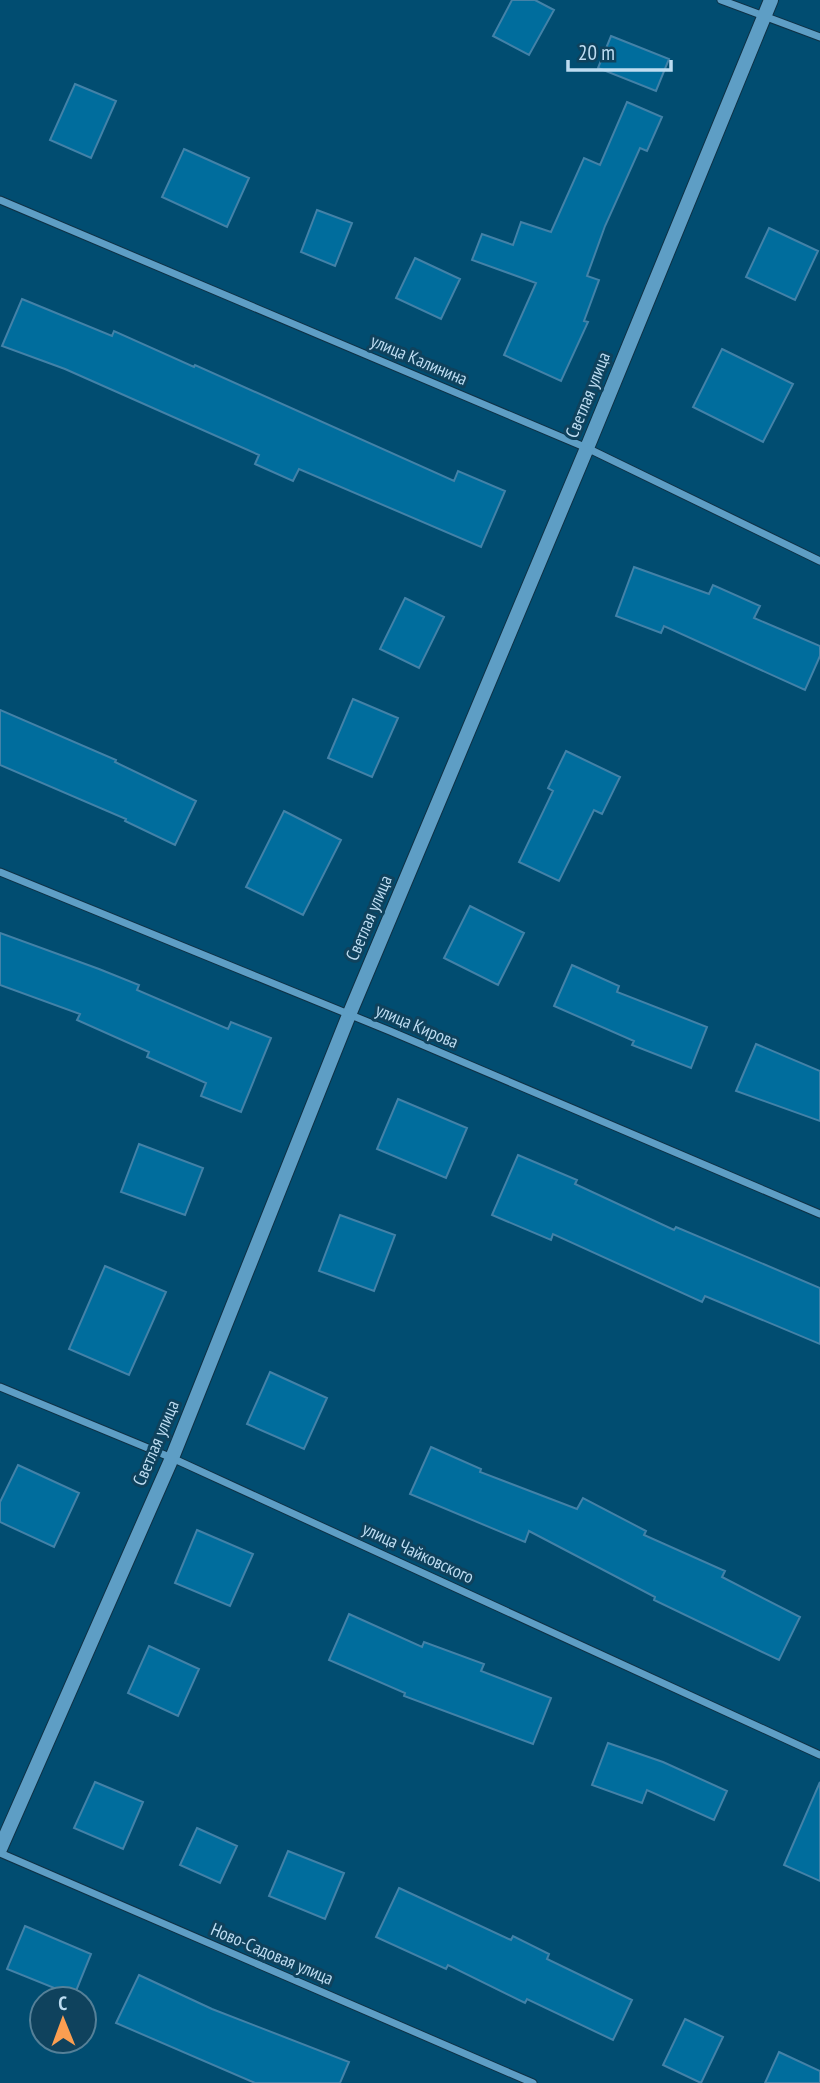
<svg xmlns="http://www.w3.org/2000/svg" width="820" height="2083" font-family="'PT Sans Narrow',sans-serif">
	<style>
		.building { fill: #006d9d; stroke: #4382a8; stroke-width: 2 }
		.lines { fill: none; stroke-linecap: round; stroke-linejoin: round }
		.minor-casing { stroke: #0f3145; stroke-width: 9 }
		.secondary-casing { stroke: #0f3145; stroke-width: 16 }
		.minor { stroke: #5e9ec5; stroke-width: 7 }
		.secondary { stroke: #5e9ec5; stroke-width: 14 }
		.labels { text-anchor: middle; stroke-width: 6; stroke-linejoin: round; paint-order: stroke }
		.street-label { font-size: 18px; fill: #bddcf1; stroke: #0f425d }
	</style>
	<rect width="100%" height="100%" fill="#014d71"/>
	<path class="building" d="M 512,0 L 535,0 L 554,10 L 529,55 L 493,36 Z
		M 611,36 L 669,59 L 656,91 L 598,68 Z
		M 75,84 L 116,101 L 91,158 L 50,140 Z
		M 627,102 L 662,117 L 647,151 L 640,148 L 605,226 L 587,276 L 599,280 L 584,321 L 588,322 L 561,381 L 504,355 L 536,283 L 472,260 L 482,234 L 513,245 L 521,222 L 551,232 L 584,158 L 600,165 Z
		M 184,149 L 249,178 L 227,227 L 162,197 Z
		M 317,210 L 352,223 L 335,266 L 301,252 Z
		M 769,228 L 818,251 L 795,300 L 746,277 Z
		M 415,258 L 460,279 L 441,319 L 396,298 Z
		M 22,299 L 112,336 L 114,331 L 194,367 L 195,365 L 454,481 L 458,471 L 505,491 L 481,547 L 299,469 L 293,481 L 255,464 L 259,455 L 65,369 L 2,346 Z
		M 722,349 L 793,384 L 763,442 L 693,407 Z
		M 634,567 L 709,594 L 713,585 L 760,606 L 754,618 L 820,646 L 820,656 L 805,690 L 664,626 L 661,633 L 616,616 Z
		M 405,598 L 444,617 L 419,668 L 380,649 Z
		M 353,699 L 398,718 L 372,777 L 328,758 Z
		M 0,710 L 116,760 L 115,762 L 196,801 L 175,845 L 125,821 L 126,819 L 0,765 Z
		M 566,751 L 620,777 L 602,814 L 594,810 L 559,881 L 519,862 L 553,791 L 548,788 Z
		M 284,811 L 341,840 L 303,915 L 246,887 Z
		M 470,906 L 524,933 L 498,985 L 444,958 Z
		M 0,933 L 99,969 L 139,985 L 137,990 L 228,1029 L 231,1022 L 271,1038 L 241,1112 L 201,1096 L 206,1083 L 147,1057 L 149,1052 L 77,1020 L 80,1014 L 0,985 Z
		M 572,965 L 619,986 L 617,992 L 707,1027 L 691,1068 L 632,1045 L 634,1041 L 554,1006 Z
		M 756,1044 L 820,1071 L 820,1121 L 736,1091 Z
		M 398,1099 L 467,1128 L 446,1178 L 377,1149 Z
		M 139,1144 L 203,1168 L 185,1215 L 121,1192 Z
		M 518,1155 L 577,1180 L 575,1184 L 674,1230 L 676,1227 L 820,1288 L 820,1344 L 705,1296 L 702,1302 L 553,1234 L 551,1240 L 492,1215 Z
		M 340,1215 L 395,1235 L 374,1291 L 319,1271 Z
		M 105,1266 L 166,1292 L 129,1375 L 69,1349 Z
		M 270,1372 L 327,1398 L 304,1449 L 247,1424 Z
		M 431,1447 L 481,1469 L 480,1472 L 577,1509 L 583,1498 L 646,1531 L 644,1535 L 725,1571 L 722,1577 L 800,1617 L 779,1660 L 654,1600 L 655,1597 L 529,1531 L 525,1542 L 410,1494 Z
		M 18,1465 L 79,1493 L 54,1547 L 0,1522 L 0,1502 Z
		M 197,1530 L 253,1554 L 230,1606 L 175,1583 Z
		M 349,1614 L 422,1647 L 424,1642 L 484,1664 L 481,1671 L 551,1698 L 533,1744 L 404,1696 L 405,1693 L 329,1660 Z
		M 149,1646 L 199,1669 L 178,1716 L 128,1693 Z
		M 608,1743 L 663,1762 L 727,1791 L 714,1820 L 647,1790 L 642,1803 L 592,1785 Z
		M 95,1782 L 143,1802 L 123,1849 L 74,1828 Z
		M 820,1782 L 820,1881 L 784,1865 Z
		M 197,1828 L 237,1846 L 220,1883 L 180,1865 Z
		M 288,1851 L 344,1873 L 325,1919 L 269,1896 Z
		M 399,1888 L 511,1940 L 513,1936 L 549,1954 L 547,1959 L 632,2000 L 613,2040 L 527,1999 L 525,2003 L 448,1965 L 446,1969 L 376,1937 Z
		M 25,1926 L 91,1954 L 74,1996 L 7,1969 Z
		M 139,1975 L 212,2009 L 349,2062 L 340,2083 L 255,2083 L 116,2023 Z
		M 685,2019 L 723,2037 L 701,2083 L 663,2065 Z
		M 779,2052 L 820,2071 L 820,2083 L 765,2083 Z"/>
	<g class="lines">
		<defs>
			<path id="minor" d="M 721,0 L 820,37
				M 0,200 L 587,448 L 820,561
				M 0,872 L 390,1031 L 820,1214
				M 0,1387 L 172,1458 L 820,1755
				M 0,1853 L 533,2083"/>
			<path id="secondary" d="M 0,1849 L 172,1458 L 349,1015 L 587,448 L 771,0"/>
		</defs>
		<use href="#minor" class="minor-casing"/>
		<use href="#secondary" class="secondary-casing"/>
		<use href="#minor" class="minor"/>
		<use href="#secondary" class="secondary"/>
	</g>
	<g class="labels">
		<g class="street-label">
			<text transform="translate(419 360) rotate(23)" y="6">улица Калинина</text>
			<text transform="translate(588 395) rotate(-68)" y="6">Светлая улица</text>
			<text transform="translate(369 918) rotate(-67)" y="6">Светлая улица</text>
			<text transform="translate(417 1026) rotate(23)" y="6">улица Кирова</text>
			<text transform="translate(156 1443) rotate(-67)" y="6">Светлая улица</text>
			<text transform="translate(418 1553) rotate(25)" y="6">улица Чайковского</text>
			<text transform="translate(272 1954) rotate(23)" y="6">Ново-Садовая улица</text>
		</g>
	</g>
	<g transform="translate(63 2020) rotate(359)"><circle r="33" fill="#0f425d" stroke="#558098" stroke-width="2"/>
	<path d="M0-5L12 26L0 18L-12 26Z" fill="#fb9e51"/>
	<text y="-10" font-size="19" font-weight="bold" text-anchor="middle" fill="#bddcf1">С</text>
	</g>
	<path d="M568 60v10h103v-10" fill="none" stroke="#bddcf1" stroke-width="3.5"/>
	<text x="578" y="60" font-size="21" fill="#bddcf1" stroke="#0f425d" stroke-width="5" paint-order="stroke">20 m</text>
</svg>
